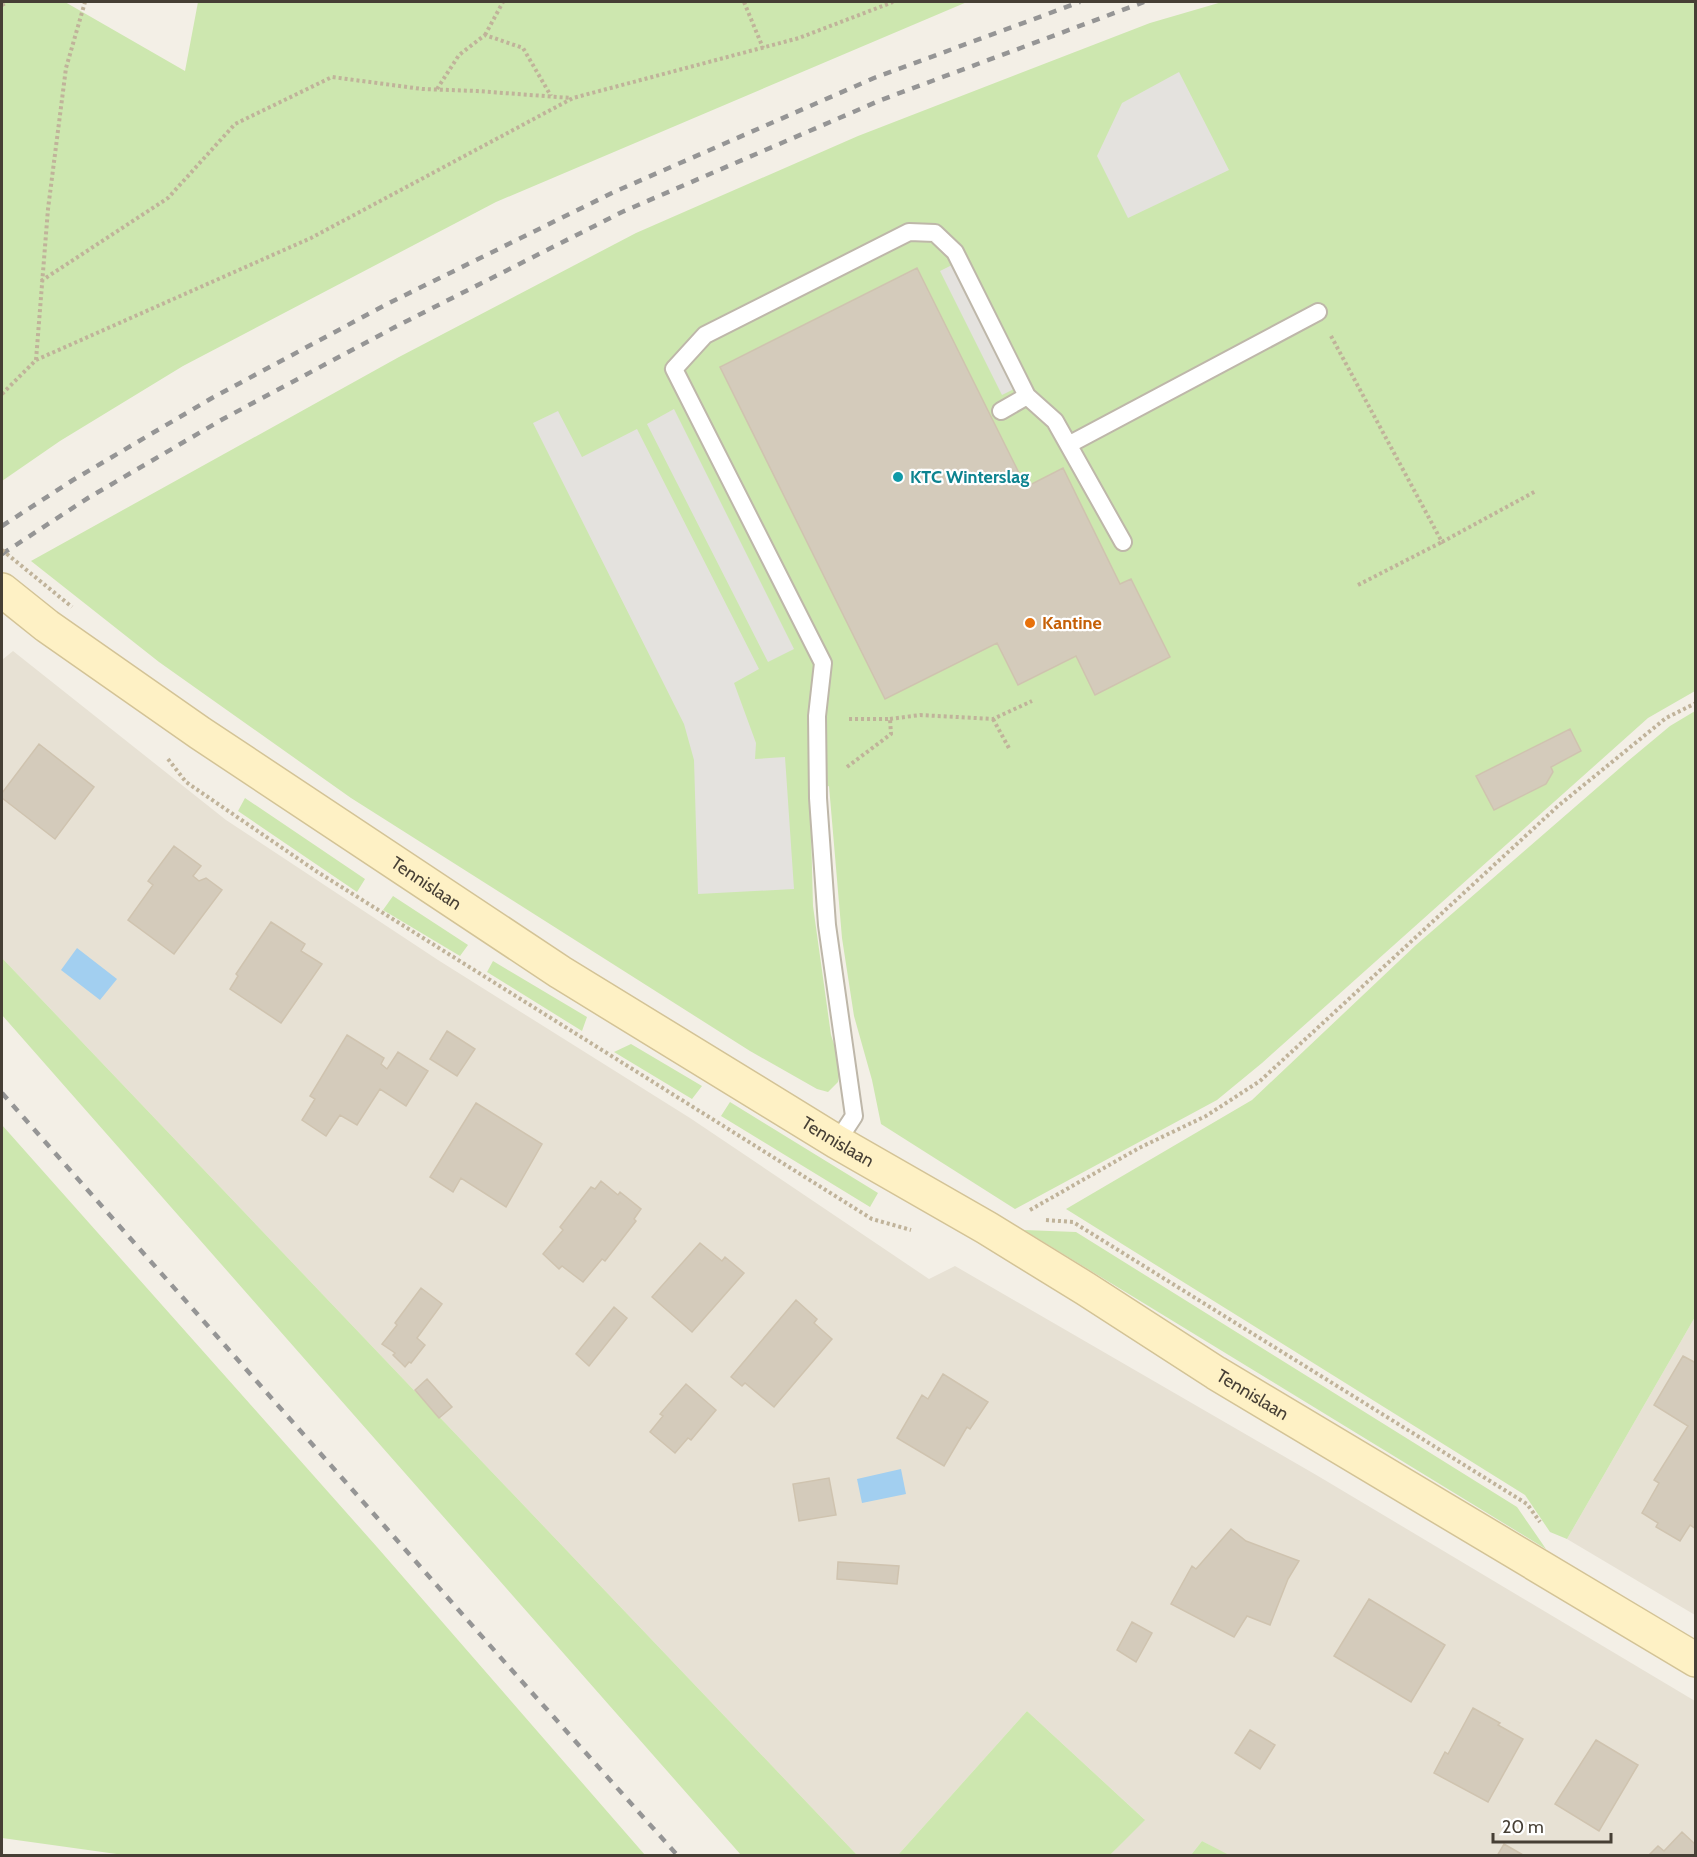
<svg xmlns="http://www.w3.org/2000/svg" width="1697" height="1857" font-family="Cabin,sans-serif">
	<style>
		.residential { fill: #e7e1d4 }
		.green { fill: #cde7af }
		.parking { fill: #e4e2de }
		.water { fill: #a2cff0 }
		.building { fill: #d4cbbb; stroke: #cfc3af; stroke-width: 1.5 }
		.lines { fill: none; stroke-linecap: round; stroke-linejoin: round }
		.lane-casing { stroke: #beb7a9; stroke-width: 20 }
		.secondary-casing { stroke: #d3c396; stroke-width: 36 }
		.path { stroke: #c0b39a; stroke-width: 4; stroke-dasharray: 3 3; stroke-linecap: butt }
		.lane { stroke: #fff; stroke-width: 16 }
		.secondary { stroke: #fef1c5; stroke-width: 33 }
		.rail { stroke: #959595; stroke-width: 4.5; stroke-dasharray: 8 8; stroke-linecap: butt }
		.path-bridge { stroke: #c0b39a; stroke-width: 4; stroke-dasharray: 3 3; stroke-linecap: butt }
		.culture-dot { fill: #0f9aa8; stroke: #fff; stroke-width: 2 }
		.food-dot { fill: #e8710a; stroke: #fff; stroke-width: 2 }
		.labels { text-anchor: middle; stroke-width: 4.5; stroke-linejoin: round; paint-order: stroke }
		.culture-label { font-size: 18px; font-weight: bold; fill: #0d838f; stroke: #fff; text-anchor: start }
		.food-label { font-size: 18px; font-weight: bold; fill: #c56008; stroke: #fff; text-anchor: start }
		.street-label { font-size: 18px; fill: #463f35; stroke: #fff }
	</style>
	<rect width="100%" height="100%" fill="#f3efe6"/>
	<path class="residential" d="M 13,651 L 226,820 L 438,960 L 690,1118 L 929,1279 L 955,1266 L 1318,1476 L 1695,1701 L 1695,1855 L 1229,1856 L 1202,1841 L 1191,1855 L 1110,1855 L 1144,1819 L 1027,1711 L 898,1855 L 857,1855 L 2,958 L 2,660 Z
		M 1695,1317 L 1695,1615 L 1567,1539 Z"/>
	<path class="green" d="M 2,2 L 65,2 L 185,71 L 198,2 L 967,2 L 496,202 L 183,366 L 60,441 L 2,481 Z
		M 1222,2 L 1695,2 L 1695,691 L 1648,718 L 1262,1063 L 1217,1100 L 1015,1209 L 881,1124 L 872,1080 L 854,1016 L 842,938 L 829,786 L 810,792 L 813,906 L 831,1035 L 841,1065 L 838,1082 L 828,1092 L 817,1089 L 750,1051 L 351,798 L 159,662 L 31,561 L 399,357 L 636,233 L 858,136 L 1150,23 Z
		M 1695,711 L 1695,1317 L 1567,1539 L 1550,1532 L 1525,1495 L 1066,1209 L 1252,1100 L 1416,945 L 1628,761 L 1670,726 Z
		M 245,798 L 365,879 L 357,892 L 238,811 Z
		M 393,896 L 468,945 L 460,956 L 383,910 Z
		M 2,958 L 857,1855 L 741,1855 L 2,1015 Z
		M 493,961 L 587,1017 L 582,1031 L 487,972 Z
		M 631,1044 L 702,1086 L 692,1099 L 614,1052 Z
		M 730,1102 L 878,1193 L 870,1207 L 721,1116 Z
		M 2,1125 L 377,1547 L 645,1855 L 131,1856 L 2,1838 Z
		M 1024,1230 L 1076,1232 L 1517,1507 L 1546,1549 Z
		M 1027,1711 L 1145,1820 L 1110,1855 L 898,1855 Z
		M 1202,1841 L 1229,1855 L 1191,1855 Z"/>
	<path class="parking" d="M 1179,72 L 1229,170 L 1128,218 L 1097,156 L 1122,103 Z
		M 954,264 L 1016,388 L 1002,395 L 940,271 Z
		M 674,409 L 794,649 L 768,662 L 647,424 Z
		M 558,411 L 582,457 L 637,429 L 759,669 L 734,683 L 756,743 L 755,759 L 785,757 L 794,889 L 698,894 L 694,760 L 684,724 L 533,423 Z"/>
	<path class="water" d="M 77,948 L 117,979 L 100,1000 L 61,970 Z
		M 901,1469 L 906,1494 L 862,1503 L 857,1479 Z"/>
	<path class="building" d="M 917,268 L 1026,487 L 1063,468 L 1120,584 L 1131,579 L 1170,657 L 1095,695 L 1076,656 L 1018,685 L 997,643 L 885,699 L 720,367 Z
		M 1570,729 L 1581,751 L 1551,767 L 1553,772 L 1546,784 L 1494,810 L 1476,776 Z
		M 39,744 L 94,787 L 55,839 L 2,798 L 2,793 Z
		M 174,846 L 201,866 L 193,876 L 199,881 L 206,878 L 222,890 L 174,954 L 128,920 L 153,885 L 148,881 Z
		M 271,922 L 305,944 L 301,951 L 322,964 L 281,1023 L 230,989 L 238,976 L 236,974 Z
		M 447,1031 L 475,1049 L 457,1076 L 430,1059 Z
		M 347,1035 L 384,1058 L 381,1064 L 387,1069 L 398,1052 L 428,1071 L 406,1106 L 380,1089 L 357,1125 L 340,1115 L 326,1136 L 302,1120 L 315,1099 L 310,1096 Z
		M 476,1103 L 542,1144 L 506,1207 L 461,1178 L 453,1192 L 430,1177 Z
		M 601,1181 L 618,1195 L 620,1192 L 641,1209 L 634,1219 L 636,1221 L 605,1261 L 602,1259 L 583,1282 L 562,1266 L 559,1269 L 543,1254 L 563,1230 L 560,1227 L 591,1187 L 595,1189 Z
		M 700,1243 L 722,1261 L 725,1257 L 744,1273 L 692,1332 L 652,1297 Z
		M 421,1288 L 442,1304 L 417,1338 L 425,1345 L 411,1363 L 409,1362 L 405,1367 L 393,1355 L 395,1353 L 382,1344 L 397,1325 L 395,1323 Z
		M 796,1300 L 817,1319 L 814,1323 L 832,1339 L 774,1407 L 745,1383 L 742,1386 L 731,1377 Z
		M 614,1307 L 627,1318 L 589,1366 L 576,1354 Z
		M 1683,1356 L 1696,1363 L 1696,1529 L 1690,1525 L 1680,1541 L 1656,1527 L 1658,1523 L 1642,1513 L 1659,1483 L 1654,1480 L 1688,1426 L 1654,1405 Z
		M 943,1374 L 988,1402 L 970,1429 L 967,1427 L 944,1466 L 897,1438 L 922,1395 L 928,1399 Z
		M 427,1379 L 452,1407 L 439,1418 L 415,1390 Z
		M 686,1384 L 716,1410 L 691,1440 L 688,1438 L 675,1453 L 650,1432 L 663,1416 L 660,1414 Z
		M 829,1478 L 836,1515 L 799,1521 L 793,1484 Z
		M 1231,1529 L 1246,1541 L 1299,1561 L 1288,1579 L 1270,1625 L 1247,1616 L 1234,1637 L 1171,1604 L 1192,1566 L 1196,1569 Z
		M 838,1562 L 899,1566 L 897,1584 L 837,1579 Z
		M 1369,1599 L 1445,1645 L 1411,1702 L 1334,1656 Z
		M 1132,1622 L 1152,1633 L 1136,1662 L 1117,1650 Z
		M 1473,1708 L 1500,1723 L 1498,1725 L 1523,1739 L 1488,1802 L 1434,1773 L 1445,1752 L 1448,1754 Z
		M 1250,1730 L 1275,1745 L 1260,1769 L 1235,1753 Z
		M 1596,1740 L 1638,1765 L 1599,1831 L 1555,1804 Z
		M 1682,1832 L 1696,1845 L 1696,1856 L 1648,1856 L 1658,1846 L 1664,1851 Z
		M 1504,1844 L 1525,1856 L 1497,1856 Z"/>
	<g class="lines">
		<defs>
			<path id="lane" d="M 1027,396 L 1055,421 L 1123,542
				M 1070,444 L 1318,312
				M 837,1142 L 854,1116 L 827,925 L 818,798 L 817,716 L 823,663 L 674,369 L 705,335 L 909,232 L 935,233 L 955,252 L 1027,396 L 1001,411"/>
			<g id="secondary">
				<path id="s1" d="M 2,590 L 47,626 L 200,733 L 560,972 L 837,1142 L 987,1228 L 1086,1289 L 1216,1373 L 1696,1660"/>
			</g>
		</defs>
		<use href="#lane" class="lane-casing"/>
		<use href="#secondary" class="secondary-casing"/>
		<path class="path" d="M 744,2 L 763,48
			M 2,5 L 7,2
			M 485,35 L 503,2
			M 437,89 L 459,55 L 485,35 L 523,48 L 551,96
			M 41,281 L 168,198 L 235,124 L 332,77 L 422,89 L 477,91 L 571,98
			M 1331,336 L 1442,542 L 1536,491
			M 36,360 L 48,209 L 66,68 L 85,2
			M 2,394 L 36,360 L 311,238 L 573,98 L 799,38 L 893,2
			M 1358,585 L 1442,542
			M 890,719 L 920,715 L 993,719 L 1032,701
			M 993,719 L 1010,750
			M 168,759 L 186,782 L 316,871 L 872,1219 L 911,1230
			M 847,767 L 891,734 L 890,719 L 849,719
			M 1030,1210 L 1139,1148 L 1206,1116 L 1260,1081 L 1558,806 L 1666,718 L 1696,703
			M 1046,1220 L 1073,1222 L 1527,1504 L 1540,1522"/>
		<use href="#lane" class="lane"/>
		<use href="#secondary" class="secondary"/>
		<path class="rail" d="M 2,526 L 73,480 L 212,398 L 387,304 L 614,192 L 874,78 L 1080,2
			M 2,554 L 88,498 L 223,419 L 395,327 L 622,212 L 881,100 L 1144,2
			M 2,1093 L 509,1667 L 678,1856"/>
		<path class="path-bridge" d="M 2,550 L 72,607"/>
	</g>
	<circle class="culture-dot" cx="898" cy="477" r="6"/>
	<circle class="food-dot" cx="1030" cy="623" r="6"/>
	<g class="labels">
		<g class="culture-label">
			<text x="910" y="483">KTC Winterslag</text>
		</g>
		<g class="food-label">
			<text x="1042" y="629">Kantine</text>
		</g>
		<g class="street-label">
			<text dy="6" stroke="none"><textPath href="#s1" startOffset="516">Tennislaan</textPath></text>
			<text dy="6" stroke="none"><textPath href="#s1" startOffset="1002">Tennislaan</textPath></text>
			<text dy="6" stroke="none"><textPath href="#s1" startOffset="1488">Tennislaan</textPath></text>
		</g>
	</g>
	<rect width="1697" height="1857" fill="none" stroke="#463f35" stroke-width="6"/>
	<path d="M1493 1833v9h118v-9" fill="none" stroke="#463f35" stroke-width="3"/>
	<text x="1502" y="1833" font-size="18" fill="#463f35" stroke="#ffffff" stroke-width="4.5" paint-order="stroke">20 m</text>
</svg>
